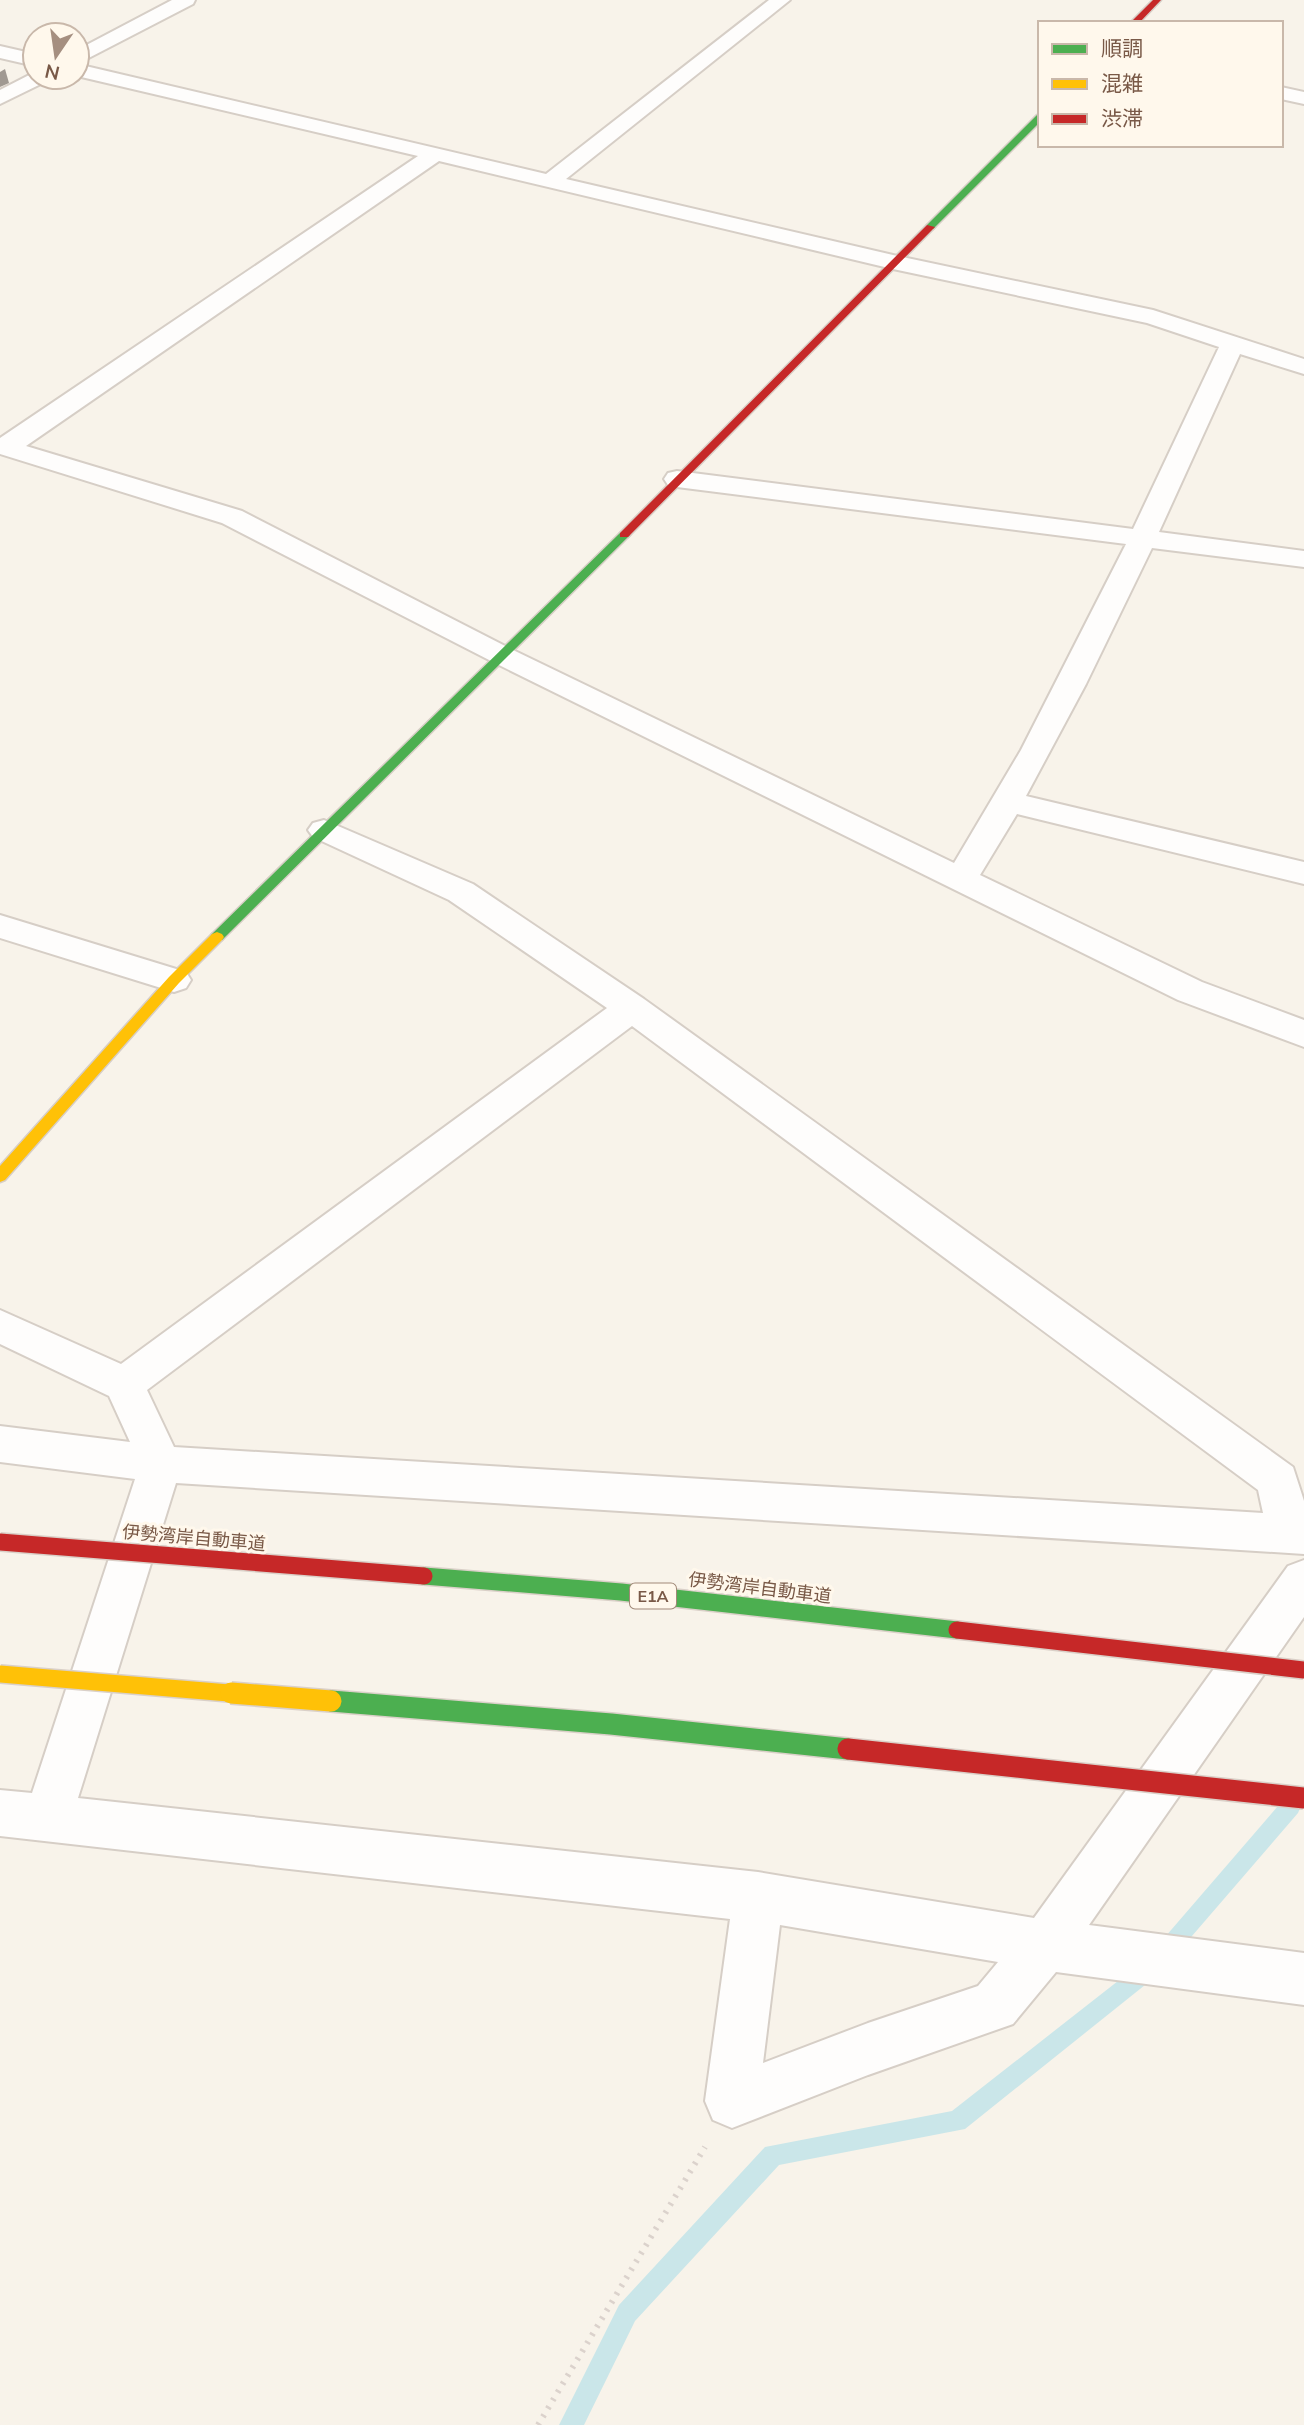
<svg xmlns="http://www.w3.org/2000/svg" width="1304" height="2425" font-family="Mulish,'Noto Sans JP',sans-serif">
	<style>
		.lines { fill: none; stroke-linecap: round; stroke-linejoin: round }
		.stream { fill: #cae6e9; fill-rule: evenodd }
		.street-casing { stroke: #d6cec6; stroke-width: 4 }
		.fast-casing { stroke: #d7cec6; stroke-width: 3 }
		.slow-casing { stroke: #d7cec6; stroke-width: 3 }
		.jam-casing { stroke: #d7cec6; stroke-width: 3 }
		.path { stroke: #dbd2cc; stroke-width: 6; stroke-dasharray: 2.5 7; stroke-linecap: butt }
		.street { fill: #fefdfc; fill-rule: evenodd }
		.fast { fill: #4caf50; fill-rule: evenodd }
		.slow { fill: #ffc107; fill-rule: evenodd }
		.jam { fill: #c62828; fill-rule: evenodd }
		.fast-bridge-far1-casing { stroke: #dad0c8; stroke-width: 20; stroke-linecap: butt }
		.fast-bridge-casing { stroke: #dad0c8; stroke-width: 24; stroke-linecap: butt }
		.slow-bridge-far1-casing { stroke: #dad0c8; stroke-width: 20; stroke-linecap: butt }
		.slow-bridge-casing { stroke: #dad0c8; stroke-width: 24; stroke-linecap: butt }
		.jam-bridge-far1-casing { stroke: #dad0c8; stroke-width: 20; stroke-linecap: butt }
		.jam-bridge-casing { stroke: #dad0c8; stroke-width: 24; stroke-linecap: butt }
		.fast-bridge-far1 { stroke: #4caf50; stroke-width: 17 }
		.fast-bridge { stroke: #4caf50; stroke-width: 21 }
		.slow-bridge-far1 { stroke: #ffc107; stroke-width: 17 }
		.slow-bridge { stroke: #ffc107; stroke-width: 21 }
		.jam-bridge-far1 { stroke: #c62828; stroke-width: 17 }
		.jam-bridge { stroke: #c62828; stroke-width: 21 }
		.shaded-wall { fill: #a09992 }
		.labels { text-anchor: middle; stroke-width: 6; stroke-linejoin: round; paint-order: stroke }
		.shield { fill: #fff8ec; stroke: #a18978; stroke-width: 2 }
		.shield-label { font-size: 16px; font-weight: bold; fill: #795947 }
		.street-label { font-size: 18px; fill: #795947; stroke: #fff8ec }
	</style>
	<rect width="100%" height="100%" fill="#f8f3ea"/>
	<g class="lines">
		<path class="stream" d="M 1291,1796 L 1298,1799 L 1301,1806 L 1298,1813 L 1173,1958 L 1166,1961 L 1159,1958 L 1156,1951 L 1159,1944 L 1284,1799 Z
			M 1148,1960 L 1155,1963 L 1158,1970 L 1155,1977 L 965,2129 L 779,2165 L 635,2321 L 584,2425 L 559,2425 L 619,2305 L 765,2147 L 952,2111 L 1141,1963 Z"/>
		<defs>
			<path id="street" d="M 172,0 L 195,0 L 193,4 L 77,64 L 77,50 Z
				M 769,0 L 790,0 L 566,179 L 893,255 L 1153,310 L 1304,359 L 1304,374 L 1240,354 L 1159,532 L 1304,551 L 1304,567 L 1152,548 L 1086,684 L 1026,796 L 1304,862 L 1304,884 L 1017,814 L 980,875 L 1202,982 L 1304,1020 L 1304,1047 L 1178,1000 L 493,662 L 222,523 L 0,454 L 0,438 L 418,156 L 77,76 L 77,64 L 546,174 ZM 439,161 L 893,269 L 1147,323 L 1219,347 L 1133,529 L 677,471 L 668,473 L 664,479 L 668,485 L 677,487 L 1126,544 L 1021,750 L 954,863 L 513,650 L 242,511 L 26,446 Z
				M 0,46 L 35,54 L 35,66 L 0,58 Z
				M 35,72 L 35,77 L 50,77 L 47,81 L 0,104 L 0,90 Z
				M 1281,87 L 1304,92 L 1304,104 L 1281,99 Z
				M 324,820 L 473,884 L 644,999 L 1293,1467 L 1304,1501 L 1304,1554 L 176,1483 L 78,1798 L 758,1872 L 1034,1918 L 1288,1566 L 1304,1560 L 1304,1617 L 1089,1925 L 1304,1953 L 1304,2005 L 1056,1972 L 1013,2024 L 868,2075 L 732,2128 L 713,2120 L 705,2101 L 730,1919 L 0,1836 L 0,1790 L 32,1793 L 135,1479 L 0,1462 L 0,1426 L 130,1442 L 109,1396 L 0,1344 L 0,1310 L 121,1364 L 607,1008 L 449,900 L 313,837 L 308,830 L 313,823 ZM 632,1026 L 1258,1490 L 1263,1513 L 174,1447 L 147,1390 ZM 780,1925 L 998,1962 L 978,1986 L 868,2023 L 763,2063 Z
				M 0,915 L 186,972 L 191,980 L 186,988 L 174,992 L 0,938 Z"/>
			<path id="fast" d="M 1037,115 L 1040,115 L 1040,122 L 933,229 L 927,229 L 927,225 Z
				M 620,533 L 630,535 L 222,940 L 212,940 L 210,937 L 212,934 Z"/>
			<path id="slow" d="M 217,932 L 222,934 L 224,937 L 222,940 L 179,983 L 5,1180 L 0,1182 L 0,1166 L 169,977 L 212,934 Z"/>
			<path id="jam" d="M 1153,0 L 1161,0 L 1139,23 L 1130,23 Z
				M 927,225 L 935,227 L 628,537 L 620,537 L 620,533 Z"/>
		</defs>
		<use href="#street" class="street-casing"/>
		<use href="#fast" class="fast-casing"/>
		<use href="#slow" class="slow-casing"/>
		<use href="#jam" class="jam-casing"/>
		<path class="path" d="M 538,2425 L 705,2147"/>
		<use href="#street" class="street"/>
		<use href="#fast" class="fast"/>
		<use href="#slow" class="slow"/>
		<use href="#jam" class="jam"/>
		<defs>
			<path id="fast-bridge-far1" d="M 424,1576 L 621,1592 L 957,1630"/>
			<path id="fast-bridge" d="M 331,1701 L 611,1724 L 848,1749"/>
			<path id="slow-bridge-far1" d="M 0,1674 L 253,1695"/>
			<path id="slow-bridge" d="M 231,1693 L 331,1701"/>
			<path id="jam-bridge-far1" d="M 0,1542 L 424,1576
				M 957,1630 L 1304,1670"/>
			<path id="jam-bridge" d="M 848,1749 L 1304,1798"/>
		</defs>
		<use href="#fast-bridge-far1" class="fast-bridge-far1-casing"/>
		<use href="#fast-bridge" class="fast-bridge-casing"/>
		<use href="#slow-bridge-far1" class="slow-bridge-far1-casing"/>
		<use href="#slow-bridge" class="slow-bridge-casing"/>
		<use href="#jam-bridge-far1" class="jam-bridge-far1-casing"/>
		<use href="#jam-bridge" class="jam-bridge-casing"/>
		<use href="#fast-bridge-far1" class="fast-bridge-far1"/>
		<use href="#fast-bridge" class="fast-bridge"/>
		<use href="#slow-bridge-far1" class="slow-bridge-far1"/>
		<use href="#slow-bridge" class="slow-bridge"/>
		<use href="#jam-bridge-far1" class="jam-bridge-far1"/>
		<use href="#jam-bridge" class="jam-bridge"/>
	</g>
	<path class="shaded-wall" d="M 5,69 L 9,83 L 0,87 L 0,72 Z"/>
	<g class="labels">
		<rect class="shield" x="630" y="1583.5" width="46" height="25" rx="5"/>
		<g class="shield-label">
			<text x="653" y="1602">E1A</text>
		</g>
		<g class="street-label">
			<text transform="translate(194 1538) rotate(5)" y="6">伊勢湾岸自動車道</text>
			<text transform="translate(760 1588) rotate(7)" y="6">伊勢湾岸自動車道</text>
		</g>
	</g>
	<rect x="1038" y="21" width="245" height="126" fill="#fff8ec" stroke="#c9b8aa" stroke-width="2"/>
	<rect x="1052" y="44" width="35" height="10" fill="#4caf50" stroke="#c9b8aa" stroke-width="2"/>
	<text x="1101" y="56" font-size="21" fill="#795947">順調</text>
	<rect x="1052" y="79" width="35" height="10" fill="#ffc107" stroke="#c9b8aa" stroke-width="2"/>
	<text x="1101" y="91" font-size="21" fill="#795947">混雑</text>
	<rect x="1052" y="114" width="35" height="10" fill="#c62828" stroke="#c9b8aa" stroke-width="2"/>
	<text x="1101" y="126" font-size="21" fill="#795947">渋滞</text>
	<g transform="translate(56 56) rotate(193)"><circle r="33" fill="#fff8ec" stroke="#c9b8aa" stroke-width="2"/>
	<path d="M0-5L12 26L0 18L-12 26Z" fill="#a58f80"/>
	<text y="-10" font-size="19" font-weight="bold" text-anchor="middle" fill="#795947">N</text>
	</g>
</svg>
